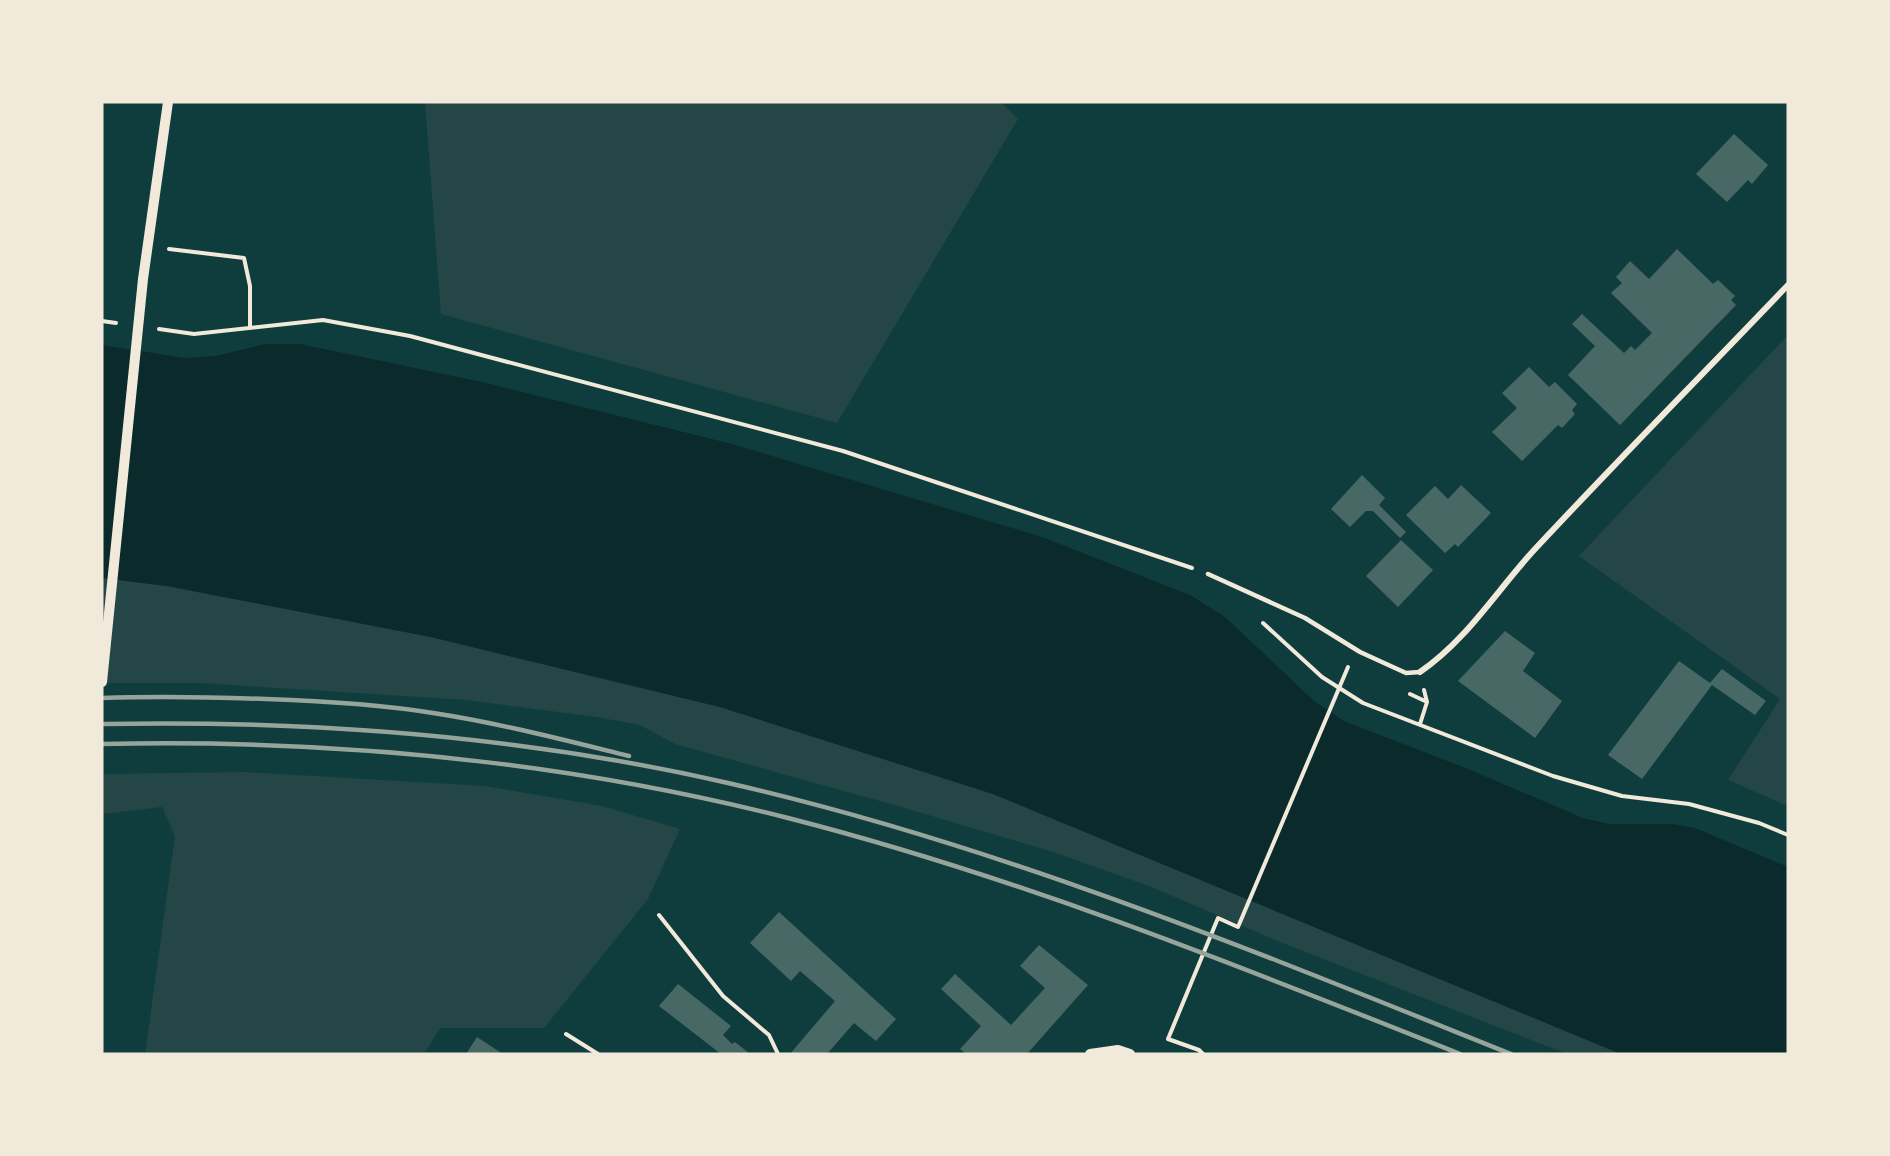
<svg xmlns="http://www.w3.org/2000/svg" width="1890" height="1156" font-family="'Playfair Display',serif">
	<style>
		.green { fill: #244646 }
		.water { fill: #0a2a2b }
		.building { fill: #486865 }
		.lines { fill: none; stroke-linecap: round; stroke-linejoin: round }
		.path { stroke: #f1e9da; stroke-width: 4 }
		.service { stroke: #f1e9da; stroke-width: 4.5 }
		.minor { stroke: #f1e9da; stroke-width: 6 }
		.tertiary { stroke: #f1e9da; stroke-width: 10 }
		.rail { stroke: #97a49c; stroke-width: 4.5 }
	</style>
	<rect width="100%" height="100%" fill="#0f3d3e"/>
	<path class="green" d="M 425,102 L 1001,102 L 1018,119 L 837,423 L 441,314 Z
		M 1788,335 L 1788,806 L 1728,780 L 1780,699 L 1579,556 Z
		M 102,578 L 166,586 L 431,637 L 720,707 L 993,794 L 1621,1054 L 1567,1054 L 1280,942 L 1149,886 L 1053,852 L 898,806 L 675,744 L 640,725 L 596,717 L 467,700 L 201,683 L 102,683 Z
		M 245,772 L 485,786 L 602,806 L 680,829 L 648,899 L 544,1028 L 440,1028 L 424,1054 L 145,1054 L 175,836 L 162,807 L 102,814 L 102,774 Z"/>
	<path class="water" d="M 265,344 L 300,344 L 482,382 L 732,444 L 1042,537 L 1190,595 L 1225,617 L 1314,701 L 1344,721 L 1468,769 L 1583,818 L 1609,824 L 1672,824 L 1695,828 L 1788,867 L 1788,1054 L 1621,1054 L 993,794 L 720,707 L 431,637 L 167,586 L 102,578 L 102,345 L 185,358 L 216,356 Z"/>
	<path class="building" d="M 1734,134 L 1768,165 L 1752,184 L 1748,180 L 1727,202 L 1696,174 Z
		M 1677,249 L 1713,284 L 1718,280 L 1735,296 L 1731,300 L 1736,305 L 1620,425 L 1568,375 L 1595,346 L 1572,324 L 1582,314 L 1624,353 L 1631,346 L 1635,350 L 1652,333 L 1611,293 L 1622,283 L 1616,277 L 1630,261 L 1649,279 Z
		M 1529,367 L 1549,387 L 1555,382 L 1577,404 L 1572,410 L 1575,414 L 1562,428 L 1558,425 L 1522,461 L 1492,432 L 1517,408 L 1502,393 Z
		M 1362,475 L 1385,498 L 1379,505 L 1406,532 L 1400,538 L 1373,511 L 1366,511 L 1350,527 L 1331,509 Z
		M 1461,485 L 1491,513 L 1458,547 L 1455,544 L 1445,553 L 1406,515 L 1435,486 L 1448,499 Z
		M 1401,540 L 1433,570 L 1398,607 L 1366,576 Z
		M 1505,631 L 1535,653 L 1523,671 L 1562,701 L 1535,738 L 1458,681 Z
		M 1679,661 L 1710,683 L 1722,669 L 1766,701 L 1755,715 L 1712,685 L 1642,779 L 1608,755 Z
		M 779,912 L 896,1019 L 876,1041 L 854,1023 L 827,1054 L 790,1054 L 835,1001 L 800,971 L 791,981 L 750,943 Z
		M 1039,945 L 1088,985 L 1027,1054 L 966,1054 L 960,1049 L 981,1026 L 941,989 L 955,974 L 1011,1025 L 1045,988 L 1020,966 Z
		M 678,984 L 731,1026 L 723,1035 L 732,1044 L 735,1042 L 750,1054 L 721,1054 L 659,1006 Z
		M 477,1037 L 503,1054 L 466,1054 Z"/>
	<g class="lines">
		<path class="path" d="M 169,249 L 244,258 L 250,286 L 250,328
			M 102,321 L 116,323
			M 159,329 L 194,334 L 323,320 L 410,336 L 843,451 L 1192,568
			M 1263,623 L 1322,677 L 1363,703 L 1553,776 L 1622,796 L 1689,804 L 1759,823 L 1788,835
			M 1410,694 L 1427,702
			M 1420,724 L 1427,702 L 1424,690
			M 659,915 L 723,996 L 769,1035 L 778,1054
			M 566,1034 L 598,1054
			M 1203,1054 L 1199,1050 L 1168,1039 L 1218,918 L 1238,927 L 1348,667"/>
		<path class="service" d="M 1208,574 L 1305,618 L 1360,652 L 1406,673 L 1420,672"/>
		<path class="minor" d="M 1420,672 C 1467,640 1497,590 1535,549 C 1618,460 1704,373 1788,285"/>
		<path class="tertiary" d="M 102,682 L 143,279 L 168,102
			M 1090,1054 L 1118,1050 L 1130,1054"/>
		<path class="rail" d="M 102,698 C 157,696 211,697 266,699 C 322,701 378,704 433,713 C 499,723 564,740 629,756
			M 102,724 C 312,720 523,736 728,783 C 999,845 1254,951 1511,1054
			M 102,744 C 333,739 564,761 788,818 C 1019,877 1239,966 1460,1054"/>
	</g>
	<rect width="1890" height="1156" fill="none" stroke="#f1e9da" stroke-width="207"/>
</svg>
